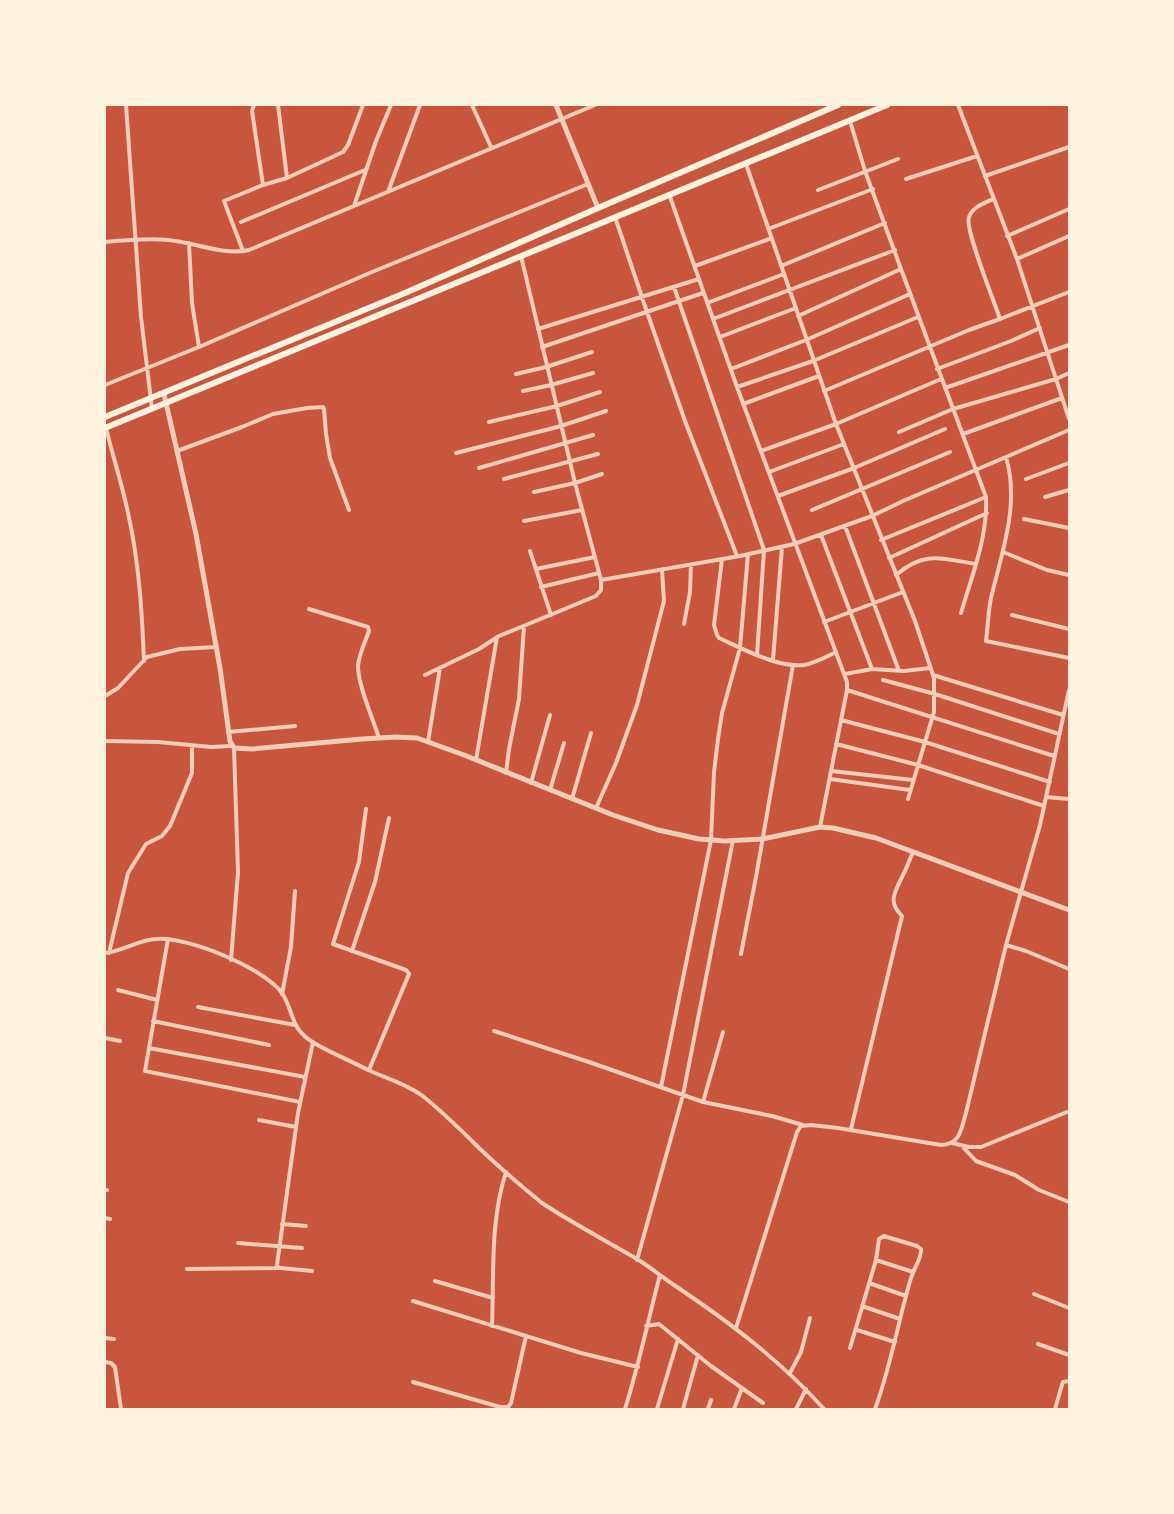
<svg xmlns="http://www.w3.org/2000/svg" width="1174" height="1514" font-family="'Times New Roman',serif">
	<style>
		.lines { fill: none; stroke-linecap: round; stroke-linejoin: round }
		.minor { stroke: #f1ccb7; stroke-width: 4 }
		.tertiary { stroke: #f1ccb7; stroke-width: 5 }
		.trunk { stroke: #fff3e0; stroke-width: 6 }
	</style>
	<rect width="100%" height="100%" fill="#c8553d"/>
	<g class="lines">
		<path class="minor" d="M 126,105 L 141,317 L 152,409
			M 254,105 L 252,111 L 263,185
			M 278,105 L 287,178
			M 472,105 L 491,147
			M 958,105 L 1017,259 L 1069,419
			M 850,121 L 865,171 L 901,269 L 986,497 C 988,537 972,575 961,613
			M 746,164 L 836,424 L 915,621 L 934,678 L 934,712 L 908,799
			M 985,176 L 1069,147
			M 906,179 L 977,156
			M 818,190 L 898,159
			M 388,192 L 420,105
			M 669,194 L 737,387 L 847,682 L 847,690 L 820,827
			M 993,199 C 985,203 972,207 969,217 C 964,228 995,303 1000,319
			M 354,206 L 376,141 L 391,105
			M 615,217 L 647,312 L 685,421 L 737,556
			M 241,222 L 365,170
			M 768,229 L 873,189
			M 1007,236 L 1069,209
			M 105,242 C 126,240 147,238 168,240 C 194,242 223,256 249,250 L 595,105
			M 189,243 L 192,303 L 199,347
			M 243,251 L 224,201 L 263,185 L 287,178 L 343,152 L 348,145 L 363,105
			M 1017,259 L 1069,236
			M 695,266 L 772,238
			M 781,266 L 885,223
			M 674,287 L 764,550 L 757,655
			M 707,303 L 784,274
			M 798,316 L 901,269
			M 713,319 L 895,250
			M 538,329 L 699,279
			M 720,337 L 796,308
			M 542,347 L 703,293
			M 731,369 L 806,340 L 910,294
			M 937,369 L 1011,341 L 1040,328
			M 516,374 L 546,367 L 592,352
			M 105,385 L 199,347 L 372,272 L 588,184
			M 737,387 L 813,361 L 918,317
			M 945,388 L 1069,345
			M 523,391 L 551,385 L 593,373
			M 824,391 L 969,330 L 1000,319 L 1069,292
			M 743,404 L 819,376
			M 489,422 L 557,406 L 600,392
			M 106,428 C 113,457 122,484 128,513 C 139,561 142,612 144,661
			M 899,432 L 953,409 L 1056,379 L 1069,373
			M 963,434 L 1062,398
			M 177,451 L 242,427 L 273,414 L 307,408 L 323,407 L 324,409 L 326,434 L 330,458 L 349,510
			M 761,451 L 836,424 L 941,379
			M 456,453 L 561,426 L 606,411
			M 1006,457 C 1020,504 1002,552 991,598 C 988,612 988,627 986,641 L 1069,658
			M 479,468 L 593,435
			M 769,472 L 844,444
			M 504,479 L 598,454
			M 1026,479 L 1069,463
			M 534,492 L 575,483 L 602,474
			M 778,496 L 854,468 L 945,429
			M 1045,497 L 1069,490
			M 812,510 L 950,452
			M 1024,519 L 1069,528
			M 524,521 L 582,510
			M 845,526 L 899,671
			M 821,535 L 872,669
			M 881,540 L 986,497
			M 530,551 L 551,615
			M 1003,552 L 1047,570 L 1069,575
			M 889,558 L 987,513
			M 722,559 L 714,625 L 717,635 L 719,638 C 743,649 778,668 804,665 C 815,663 826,657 836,652
			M 536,569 L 595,557
			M 896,575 C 925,550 942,559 976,564
			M 601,580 L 740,556 L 794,544 L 872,516 L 903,501 L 1069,430
			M 541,587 L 599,573
			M 309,609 L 368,627 L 369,631 C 365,642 359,654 358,666 C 358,685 373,719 379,738
			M 1012,615 L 1069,629
			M 824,622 L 903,592
			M 684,624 L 690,592 L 691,565
			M 773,660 L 782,547
			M 845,674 L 872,669 L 904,671 L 930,668
			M 425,675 L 479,649 L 499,636 L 596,596 L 601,590 L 601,580 L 575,483 L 521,256
			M 933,675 L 1063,715
			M 883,680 L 935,694 L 1059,734
			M 847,690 L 1054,756
			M 105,696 L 118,688 L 147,657 L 180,649 L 216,647
			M 841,720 L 925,742 L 1050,782
			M 228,732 L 295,726
			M 105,741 L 158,742 L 211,747 L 231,746
			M 428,742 L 440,668
			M 836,744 L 918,765 L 1044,806
			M 476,760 L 497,637
			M 831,771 L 913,780
			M 506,773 L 509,749 L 519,699 L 524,626
			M 830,779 L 910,790
			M 531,783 L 550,715
			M 550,790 L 564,743
			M 1046,797 L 1069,799
			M 572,799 L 591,733
			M 596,808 L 616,763 L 637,705 L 664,601 L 662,570
			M 366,809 L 359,862 L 333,944 L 406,970 L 409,974 L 369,1070
			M 168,939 L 145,1071 L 300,1102
			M 1006,945 L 1026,951 L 1069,969
			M 352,951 L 375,882 L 389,818
			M 105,953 C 123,951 138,940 156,939 C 187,936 264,968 282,993 C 295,1013 289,1028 314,1043 C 331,1053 351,1061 368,1070 C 386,1078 404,1083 420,1094 C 441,1110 460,1129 479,1148 C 499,1167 520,1185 542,1203 C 572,1223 605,1240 637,1259 C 650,1267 662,1277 674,1285 C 729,1322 780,1360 824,1409
			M 109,953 L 128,873 L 146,844 L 162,836 L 170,826 L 192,773 L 192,746
			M 741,954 L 756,877 L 793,665
			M 231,960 L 238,872 L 234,748
			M 118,990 L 157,1000
			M 282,994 L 291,947 L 295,891
			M 198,1007 L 295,1025
			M 153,1021 L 269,1045
			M 494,1031 L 589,1062 L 703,1102 L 772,1116 L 803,1125
			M 105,1038 L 120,1041
			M 149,1048 L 305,1077
			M 661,1087 L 711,840 L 714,772 L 718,739 L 722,713 L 740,648 L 748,554
			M 703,1102 L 723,1032
			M 259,1120 L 296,1127
			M 851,1129 L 902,916 C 888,902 894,894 901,879 C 906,870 909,861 913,852
			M 952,1143 L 969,1147 L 981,1147 L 1067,1112
			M 961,1145 L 976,1161 L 1015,1175 L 1039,1190 L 1069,1202
			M 105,1190 L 107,1190
			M 105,1218 L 110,1219
			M 282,1224 L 306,1226
			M 238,1243 L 302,1248
			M 637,1260 L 683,1095 L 733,840
			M 876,1260 L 913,1272
			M 187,1269 L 278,1268
			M 312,1271 L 281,1268 L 278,1268 L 277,1265 L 298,1113 L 313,1042
			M 435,1281 L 493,1298
			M 869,1283 L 906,1296
			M 1034,1294 L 1069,1308
			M 413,1301 L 581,1353 L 638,1367
			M 862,1306 L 900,1319
			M 492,1326 C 494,1274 490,1221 506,1172
			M 646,1326 L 659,1324 L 711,1366 L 763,1403
			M 736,1328 L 797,1132 L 801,1126 L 811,1125 L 838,1128 L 941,1145 C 961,1144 961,1129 966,1113 L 1006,945 L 1040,825 L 1069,690
			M 857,1330 L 895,1342
			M 105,1338 L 114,1339
			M 1038,1344 L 1069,1355
			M 850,1348 L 876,1260 L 879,1239 L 884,1236 L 887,1237 L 917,1246 L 921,1249 C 922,1258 914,1268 911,1278 C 898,1321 891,1366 875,1409
			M 105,1362 L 111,1363 L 115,1367 L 121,1409
			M 790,1373 L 801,1352 L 810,1318
			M 413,1382 L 500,1407 L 508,1407 L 511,1403 L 526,1336
			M 625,1409 C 639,1365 648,1320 660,1275
			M 657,1409 L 678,1339
			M 683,1409 L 698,1355
			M 708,1409 L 711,1400
			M 734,1409 L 742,1388
			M 796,1409 L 806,1389
			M 1055,1409 L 1062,1385 L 1063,1382 L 1069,1381"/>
		<path class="tertiary" d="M 556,105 L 598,208
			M 164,394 L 196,534 L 220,668 L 230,741 L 234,748 L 252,749 L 362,739 L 396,737 L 417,738 L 464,755 L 613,815 L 658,830 L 699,839 L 725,841 L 762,839 L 820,827 L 833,828 L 876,838 L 1069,910"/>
		<path class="trunk" d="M 105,417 L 405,293 L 598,208 L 838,105
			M 105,428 L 887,105"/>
	</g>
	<rect width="1174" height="1514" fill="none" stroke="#fff3e0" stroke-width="212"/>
</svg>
